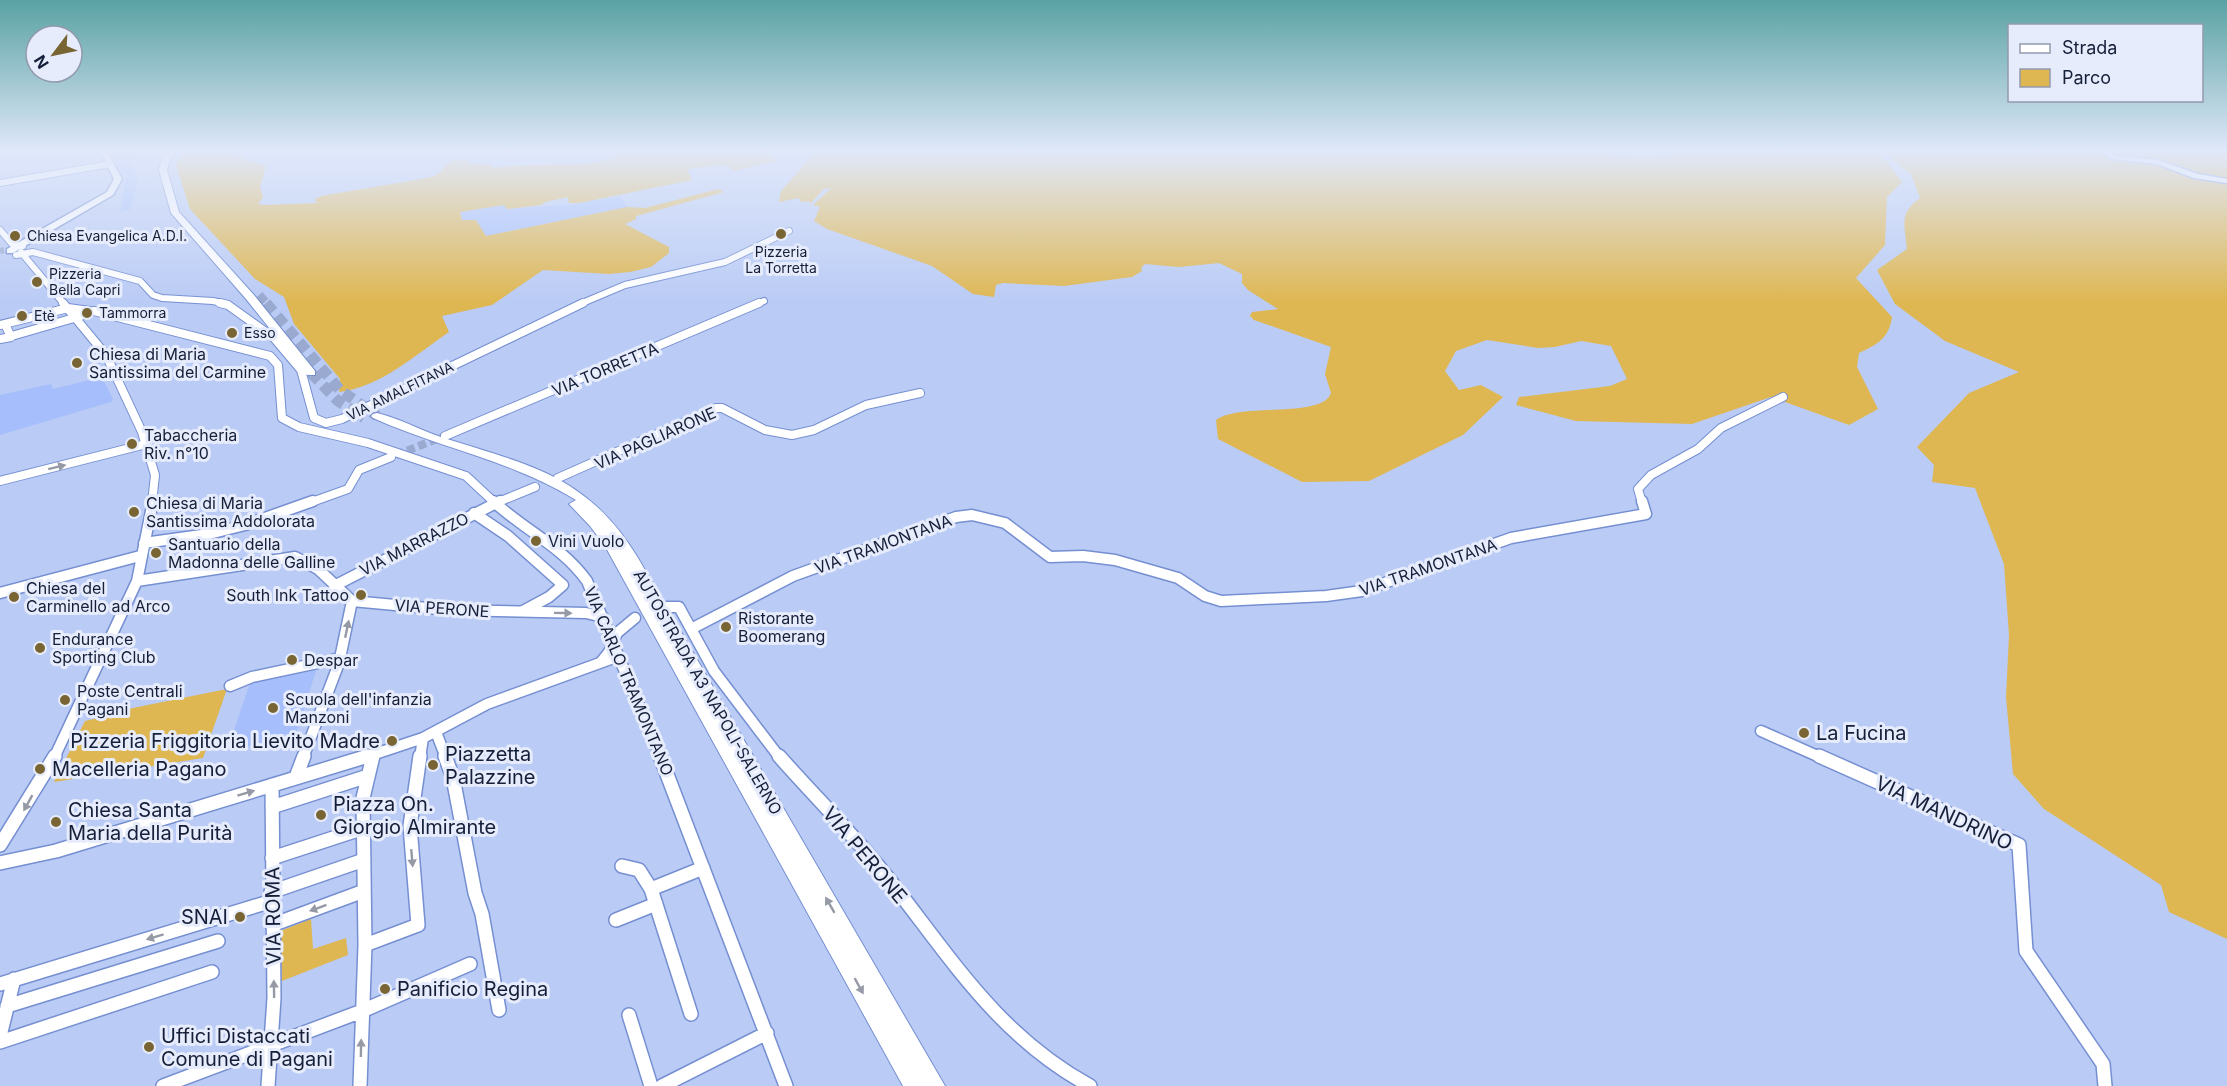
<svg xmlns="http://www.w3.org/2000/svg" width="2227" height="1086" font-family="Inter,sans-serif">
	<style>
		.built { fill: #a6bffc }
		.green { fill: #dfb752 }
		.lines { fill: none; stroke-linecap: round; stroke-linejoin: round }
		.minor-tunnel-far1 { stroke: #99a9cf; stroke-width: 6; stroke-dasharray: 6 3; stroke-linecap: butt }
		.minor-tunnel { stroke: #99a9cf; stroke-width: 8; stroke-dasharray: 8 4; stroke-linecap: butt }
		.highway-tunnel-far1 { stroke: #99a9cf; stroke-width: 9; stroke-dasharray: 9 4.5; stroke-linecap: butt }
		.highway-tunnel { stroke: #99a9cf; stroke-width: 11; stroke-dasharray: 11 6; stroke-linecap: butt }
		.minor-far3-casing { stroke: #758fd1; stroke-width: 8 }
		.minor-far2-casing { stroke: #758fd1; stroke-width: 10 }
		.minor-far1-casing { stroke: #758fd1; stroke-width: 13 }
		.minor-casing { stroke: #758fd1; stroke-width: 16 }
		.major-casing { stroke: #758fd1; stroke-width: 3 }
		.highway-casing { stroke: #758fd1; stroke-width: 2 }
		.minor-far3 { stroke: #fff; stroke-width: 6 }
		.minor-far2 { stroke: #fff; stroke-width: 8 }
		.minor-far1 { stroke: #fff; stroke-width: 10 }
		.minor { stroke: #fff; stroke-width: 13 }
		.major { fill: #fff; fill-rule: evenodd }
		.highway { fill: #fff; fill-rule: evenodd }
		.oneway { fill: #969aa6 }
		.poi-dot { fill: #796534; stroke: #e6ecfb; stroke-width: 2 }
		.labels { text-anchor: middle; stroke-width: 6; stroke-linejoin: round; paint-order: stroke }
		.far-poi-label { font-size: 14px; fill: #151f39; stroke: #e6ecfb; text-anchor: start }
		.far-street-label { font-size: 14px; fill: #151f39; stroke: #e6ecfb }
		.poi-label { font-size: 16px; fill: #151f39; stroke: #e6ecfb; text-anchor: start }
		.street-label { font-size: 16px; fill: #151f39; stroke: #e6ecfb }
		.near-poi-label { font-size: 20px; fill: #151f39; stroke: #e6ecfb; text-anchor: start }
		.near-street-label { font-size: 20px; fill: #151f39; stroke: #e6ecfb }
	</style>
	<rect width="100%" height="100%" fill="#bacbf5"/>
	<path class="built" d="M 109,150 L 138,150 L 141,156 L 145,155 L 145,158 L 135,160 L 136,163 L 132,165 L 138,179 L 130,210 L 117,212 L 123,208 L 121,206 L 126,175 L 123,176 Z
		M 620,196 L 627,207 L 485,236 L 462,221 L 459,214 L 466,209 L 504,205 L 508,209 L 575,204 Z
		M 102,377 L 113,399 L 111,402 L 0,435 L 0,395 L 51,384 L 53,389 Z
		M 317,668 L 295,736 L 227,751 L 251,680 Z"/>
	<path class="green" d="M 184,150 L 229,150 L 249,161 L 266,166 L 260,187 L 263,197 L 258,204 L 265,205 L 318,203 L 314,200 L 321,196 L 421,179 C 425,178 432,177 436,175 C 450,167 442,158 466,160 L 469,164 L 491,165 L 494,168 C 534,161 575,170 615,158 L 618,150 L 774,150 L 768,154 L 778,161 L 733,171 L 730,167 L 718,165 L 687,169 L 692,180 L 579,203 L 569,203 L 568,197 L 545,202 L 541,205 L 507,209 L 504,205 L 460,212 L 462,220 L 476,220 L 486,236 L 627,207 L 645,208 L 718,189 L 724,192 L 636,216 L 636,219 L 625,224 L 669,247 L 669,253 L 651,267 L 630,272 L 609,274 L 543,270 L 492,305 L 442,316 L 449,332 C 415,355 381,387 339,392 L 340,379 L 294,324 L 284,297 L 255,279 L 190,209 L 176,165 Z
		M 817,150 L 1592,150 C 1626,159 1663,158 1697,150 L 1878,150 L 1902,182 L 1887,197 L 1885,245 L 1856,278 L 1892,317 C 1889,338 1878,344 1859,353 L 1857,367 L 1878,409 L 1849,425 L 1771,397 L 1692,424 L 1576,421 L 1516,405 L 1519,397 L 1610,386 L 1627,379 L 1611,346 L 1581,341 L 1555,347 L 1538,348 L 1487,340 L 1456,351 L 1445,371 L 1459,390 L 1481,385 L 1503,397 L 1463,435 L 1369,481 L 1302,482 L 1218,439 L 1216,420 C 1241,402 1322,419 1331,393 L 1325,374 L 1331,347 L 1254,320 L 1250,316 L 1252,312 L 1278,309 L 1248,290 L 1242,283 L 1242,274 L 1219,263 L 1179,267 L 1145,264 L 1141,268 L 1142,271 L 1132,277 L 1064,286 L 1003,283 L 996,285 L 994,297 L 973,294 L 932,266 L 827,229 L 814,221 L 820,207 L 813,205 L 831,188 L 851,185 L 824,189 L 810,204 L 809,201 L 799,202 L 801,200 L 798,198 L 779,202 L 781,191 Z
		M 1880,150 L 2227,150 L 2227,939 L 2169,912 L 2161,885 L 2044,809 L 2013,774 L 2006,697 L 2009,635 L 2004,564 L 1975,488 L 1932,482 L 1934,465 L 1917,447 L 1969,393 L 2019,372 L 1945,341 L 1895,304 L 1877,270 L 1907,249 C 1905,225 1898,214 1920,198 L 1911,174 Z
		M 227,689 L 203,758 L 54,782 L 85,721 L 111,715 L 113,712 Z
		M 311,919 L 313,949 L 346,938 L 348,955 L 282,981 L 280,931 Z"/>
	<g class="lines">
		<path class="minor-tunnel-far1" d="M 0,251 L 4,250"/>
		<path class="minor-tunnel" d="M 396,455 L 442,437"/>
		<path class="highway-tunnel-far1" d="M 259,295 L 267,304"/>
		<path class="highway-tunnel" d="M 266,303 L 340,390 L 377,416
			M 311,373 L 338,401 L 364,418"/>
		<defs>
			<path id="minor-far3" d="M 0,183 L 110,164
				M 0,230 L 13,245 L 23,246
				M 21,252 L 64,304
				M 16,255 L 33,252 L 140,281 L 153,295 L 162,298 L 213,301 L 226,304
				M 580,304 L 625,285 L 725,262 L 789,231
				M 756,304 L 764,301"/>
			<path id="minor-far2" d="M 63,303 L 106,355 L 142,432 L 155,475 L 152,503
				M 220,303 L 228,305 L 274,338 L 301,370 L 314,418 L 326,423 L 342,419 L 583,303
				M 94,311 L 270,356 L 278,365 L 282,418 L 299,427 L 368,443 L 466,476 L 495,503
				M 0,325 L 68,308 L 90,311
				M 15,335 L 81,316
				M 0,339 L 11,337 L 5,324
				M 445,436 L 759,303
				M 558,478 L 716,408 L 722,408 L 765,430 L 792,435 L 814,430 L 866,405 L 920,393
				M 0,481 L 146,444
				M 309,503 L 348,489 L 359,470 L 391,457
				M 496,503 L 535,487
				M 1642,503 L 1638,489 L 1651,475 L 1698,449 L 1721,428 L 1783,397"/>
			<path id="minor-far1" d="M 493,501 C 524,530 562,546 587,581 L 661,758
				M 474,513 L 508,536 L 563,585 L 549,597 L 523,611
				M 144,543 L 209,534 L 245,525 L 313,501
				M 137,581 L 295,557 L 318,569 L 352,601
				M 334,586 L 500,501
				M 0,593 L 140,556
				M 352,601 L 449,610 L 586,613 L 603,617
				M 666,607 L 679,607 L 714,671 L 780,758
				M 691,629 L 793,576 L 956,517 L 972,515 L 1005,523 L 1050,557 L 1083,556 L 1115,560 L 1178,578 L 1205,596 L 1221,601 L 1326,596 L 1362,591 L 1511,538 L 1646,514 L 1642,501
				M 601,662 L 609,652 L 617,633 L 635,618
				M 230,686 L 252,677 L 341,658
				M 1761,731 L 1822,758
				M 436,732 L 446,758
				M 54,758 L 137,581 L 153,501
				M 303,758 L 339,663 L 352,601
				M 363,758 L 423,738 L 487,704 L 619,656
				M 372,758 L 373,755
				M 420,758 L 423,738"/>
			<path id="minor" d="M 445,756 L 453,778 L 475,893 L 482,914 L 499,1010
				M 660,756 L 786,1086
				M 779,756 C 816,798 857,838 891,882 C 953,961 999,1036 1090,1086
				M 1819,756 L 2019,845 L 2026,951 L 2103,1064 L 2105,1086
				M 296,777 L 304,756
				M 272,807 L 368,776
				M 0,845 L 55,756
				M 272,858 L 364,828
				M 0,863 L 56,851 L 368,756
				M 622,866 L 639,870 L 651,889 L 691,1014
				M 651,889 L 703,868
				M 271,892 L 364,860
				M 616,920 L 656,904
				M 272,925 L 364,891
				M 365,945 L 418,925 L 410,826 L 420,756
				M 0,984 L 272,901
				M 7,1006 L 218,941
				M 629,1015 L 651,1086
				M 0,1036 L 14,979
				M 0,1042 L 212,972
				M 163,1086 L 362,1011 L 470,964
				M 268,1086 L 274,998 L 272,785
				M 360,1086 L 365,945 L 363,798 L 373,756
				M 662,1086 L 767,1033"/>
			<path id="major" d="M 100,150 L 106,150 L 122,179 L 113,195 L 13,253 L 7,253 L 7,249 L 107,192 L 114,179 Z
				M 2098,150 L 2106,150 L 2116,156 L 2158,160 L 2198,174 L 2227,179 L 2227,183 L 2194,178 L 2157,164 L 2112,159 Z"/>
			<path id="highway" d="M 169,150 L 177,150 L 170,159 L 167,170 L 179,212 L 254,295 L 315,371 L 315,375 L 307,375 L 246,299 L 171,213 L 159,170 L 162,159 Z
				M 377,413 C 399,418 420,430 441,437 C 528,465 587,474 638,558 L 945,1086 L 903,1086 L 605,546 L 590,526 L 569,504 L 576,500 C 513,461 440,448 373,418 L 371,416 L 373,414 Z"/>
		</defs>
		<use href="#minor-far3" class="minor-far3-casing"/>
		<use href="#minor-far2" class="minor-far2-casing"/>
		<use href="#minor-far1" class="minor-far1-casing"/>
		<use href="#minor" class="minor-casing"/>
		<use href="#major" class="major-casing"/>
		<use href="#highway" class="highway-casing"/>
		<use href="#minor-far3" class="minor-far3"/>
		<use href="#minor-far2" class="minor-far2"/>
		<use href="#minor-far1" class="minor-far1"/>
		<use href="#minor" class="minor"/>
		<use href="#major" class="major"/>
		<use href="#highway" class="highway"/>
	</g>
	<defs><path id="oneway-solid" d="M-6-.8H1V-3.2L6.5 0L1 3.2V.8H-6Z" transform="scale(1.5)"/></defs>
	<g class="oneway">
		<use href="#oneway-solid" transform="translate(57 467) rotate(-14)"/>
		<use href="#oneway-solid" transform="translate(563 613) rotate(1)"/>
		<use href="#oneway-solid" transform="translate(347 629) rotate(-78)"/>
		<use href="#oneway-solid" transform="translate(246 793) rotate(-17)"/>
		<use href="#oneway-solid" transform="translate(28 803) rotate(119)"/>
		<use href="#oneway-solid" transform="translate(412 858) rotate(85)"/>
		<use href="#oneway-solid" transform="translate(830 905) rotate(-120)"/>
		<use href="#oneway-solid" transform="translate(318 908) rotate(160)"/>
		<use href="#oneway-solid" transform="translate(155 937) rotate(163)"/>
		<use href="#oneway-solid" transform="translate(859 986) rotate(61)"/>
		<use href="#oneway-solid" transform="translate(274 989) rotate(-91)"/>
		<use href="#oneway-solid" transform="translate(361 1048) rotate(-89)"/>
	</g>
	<linearGradient id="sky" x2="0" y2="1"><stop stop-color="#59a2a3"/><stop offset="0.5" stop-color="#e0e8fa"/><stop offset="1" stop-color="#e0e8fa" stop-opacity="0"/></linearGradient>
	<rect width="2227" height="302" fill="url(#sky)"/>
	<g class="poi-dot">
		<circle cx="781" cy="234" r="6"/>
		<circle cx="15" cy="236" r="6"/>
		<circle cx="37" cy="282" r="6"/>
		<circle cx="87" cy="313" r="6"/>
		<circle cx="22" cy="316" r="6"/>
		<circle cx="232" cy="333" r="6"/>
		<circle cx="77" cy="363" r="6"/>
		<circle cx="132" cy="444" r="6"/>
		<circle cx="134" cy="512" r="6"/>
		<circle cx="536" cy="541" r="6"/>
		<circle cx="156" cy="553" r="6"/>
		<circle cx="361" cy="595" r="6"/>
		<circle cx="14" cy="597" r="6"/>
		<circle cx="726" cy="627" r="6"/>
		<circle cx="40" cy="648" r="6"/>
		<circle cx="292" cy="660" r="6"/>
		<circle cx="65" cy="700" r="6"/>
		<circle cx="273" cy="708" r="6"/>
		<circle cx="1804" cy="733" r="6"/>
		<circle cx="392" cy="741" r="6"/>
		<circle cx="433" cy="765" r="6"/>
		<circle cx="40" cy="769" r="6"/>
		<circle cx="321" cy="815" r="6"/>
		<circle cx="56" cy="822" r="6"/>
		<circle cx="240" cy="917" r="6"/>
		<circle cx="385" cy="989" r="6"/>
		<circle cx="149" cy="1047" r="6"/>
	</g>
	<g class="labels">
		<g class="far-poi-label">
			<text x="27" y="241">Chiesa Evangelica A.D.I.</text>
			<text x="781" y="257" text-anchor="middle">Pizzeria<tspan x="781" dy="16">La Torretta</tspan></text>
			<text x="49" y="279">Pizzeria<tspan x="49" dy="16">Bella Capri</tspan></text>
			<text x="99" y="318">Tammorra</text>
			<text x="34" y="321">Etè</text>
			<text x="244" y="338">Esso</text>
		</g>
		<g class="far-street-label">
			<text transform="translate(400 391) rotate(-26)" y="5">VIA AMALFITANA</text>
		</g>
		<g class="poi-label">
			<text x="89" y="360">Chiesa di Maria<tspan x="89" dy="18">Santissima del Carmine</tspan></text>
			<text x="144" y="441">Tabaccheria<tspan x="144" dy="18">Riv. n°10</tspan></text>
			<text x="146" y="509">Chiesa di Maria<tspan x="146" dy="18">Santissima Addolorata</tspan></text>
			<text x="548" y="547">Vini Vuolo</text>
			<text x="168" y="550">Santuario della<tspan x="168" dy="18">Madonna delle Galline</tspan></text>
			<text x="26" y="594">Chiesa del<tspan x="26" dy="18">Carminello ad Arco</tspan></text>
			<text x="349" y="601" text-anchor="end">South Ink Tattoo</text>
			<text x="738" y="624">Ristorante<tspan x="738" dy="18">Boomerang</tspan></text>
			<text x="52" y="645">Endurance<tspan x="52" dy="18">Sporting Club</tspan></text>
			<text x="304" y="666">Despar</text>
			<text x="77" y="697">Poste Centrali<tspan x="77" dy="18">Pagani</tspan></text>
			<text x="285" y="705">Scuola dell'infanzia<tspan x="285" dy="18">Manzoni</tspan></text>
		</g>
		<g class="street-label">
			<text transform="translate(605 369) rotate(-23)" y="6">VIA TORRETTA</text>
			<text transform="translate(655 438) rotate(-24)" y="6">VIA PAGLIARONE</text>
			<text transform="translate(414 544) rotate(-27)" y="6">VIA MARRAZZO</text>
			<text transform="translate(883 544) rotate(-20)" y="6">VIA TRAMONTANA</text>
			<text transform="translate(1428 567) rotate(-19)" y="6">VIA TRAMONTANA</text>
			<text transform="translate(442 608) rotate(4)" y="6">VIA PERONE</text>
			<text transform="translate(629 681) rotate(67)" y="6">VIA CARLO TRAMONTANO</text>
			<text transform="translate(708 692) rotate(60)" y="6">AUTOSTRADA A3 NAPOLI-SALERNO</text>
		</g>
		<g class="near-poi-label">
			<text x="1816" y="740">La Fucina</text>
			<text x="380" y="748" text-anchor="end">Pizzeria Friggitoria Lievito Madre</text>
			<text x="445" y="761">Piazzetta<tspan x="445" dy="23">Palazzine</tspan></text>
			<text x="52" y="776">Macelleria Pagano</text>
			<text x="333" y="811">Piazza On.<tspan x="333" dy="23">Giorgio Almirante</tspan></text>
			<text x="68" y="817">Chiesa Santa<tspan x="68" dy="23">Maria della Purità</tspan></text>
			<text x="228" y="924" text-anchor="end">SNAI</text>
			<text x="397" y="996">Panificio Regina</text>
			<text x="161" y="1043">Uffici Distaccati<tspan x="161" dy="23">Comune di Pagani</tspan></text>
		</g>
		<g class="near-street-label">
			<text transform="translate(1944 813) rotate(25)" y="7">VIA MANDRINO</text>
			<text transform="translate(865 855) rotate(50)" y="7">VIA PERONE</text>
			<text transform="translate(273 916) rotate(-91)" y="7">VIA ROMA</text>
		</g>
	</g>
	<rect x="2008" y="24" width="195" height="78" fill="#e6ecfb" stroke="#929aad" stroke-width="1.5"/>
	<rect x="2020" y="44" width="30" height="9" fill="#ffffff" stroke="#929aad" stroke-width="1.5"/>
	<text x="2062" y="54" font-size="18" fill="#151f39">Strada</text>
	<rect x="2020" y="69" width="30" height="18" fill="#dfb752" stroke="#929aad" stroke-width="1.5"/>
	<text x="2062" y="84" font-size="18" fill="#151f39">Parco</text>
	<g transform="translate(54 54) rotate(238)"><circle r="28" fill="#e6ecfb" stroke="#929aad" stroke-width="1.5"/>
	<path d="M0-4.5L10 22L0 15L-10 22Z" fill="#796534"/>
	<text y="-9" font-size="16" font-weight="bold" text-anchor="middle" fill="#151f39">N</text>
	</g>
</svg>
